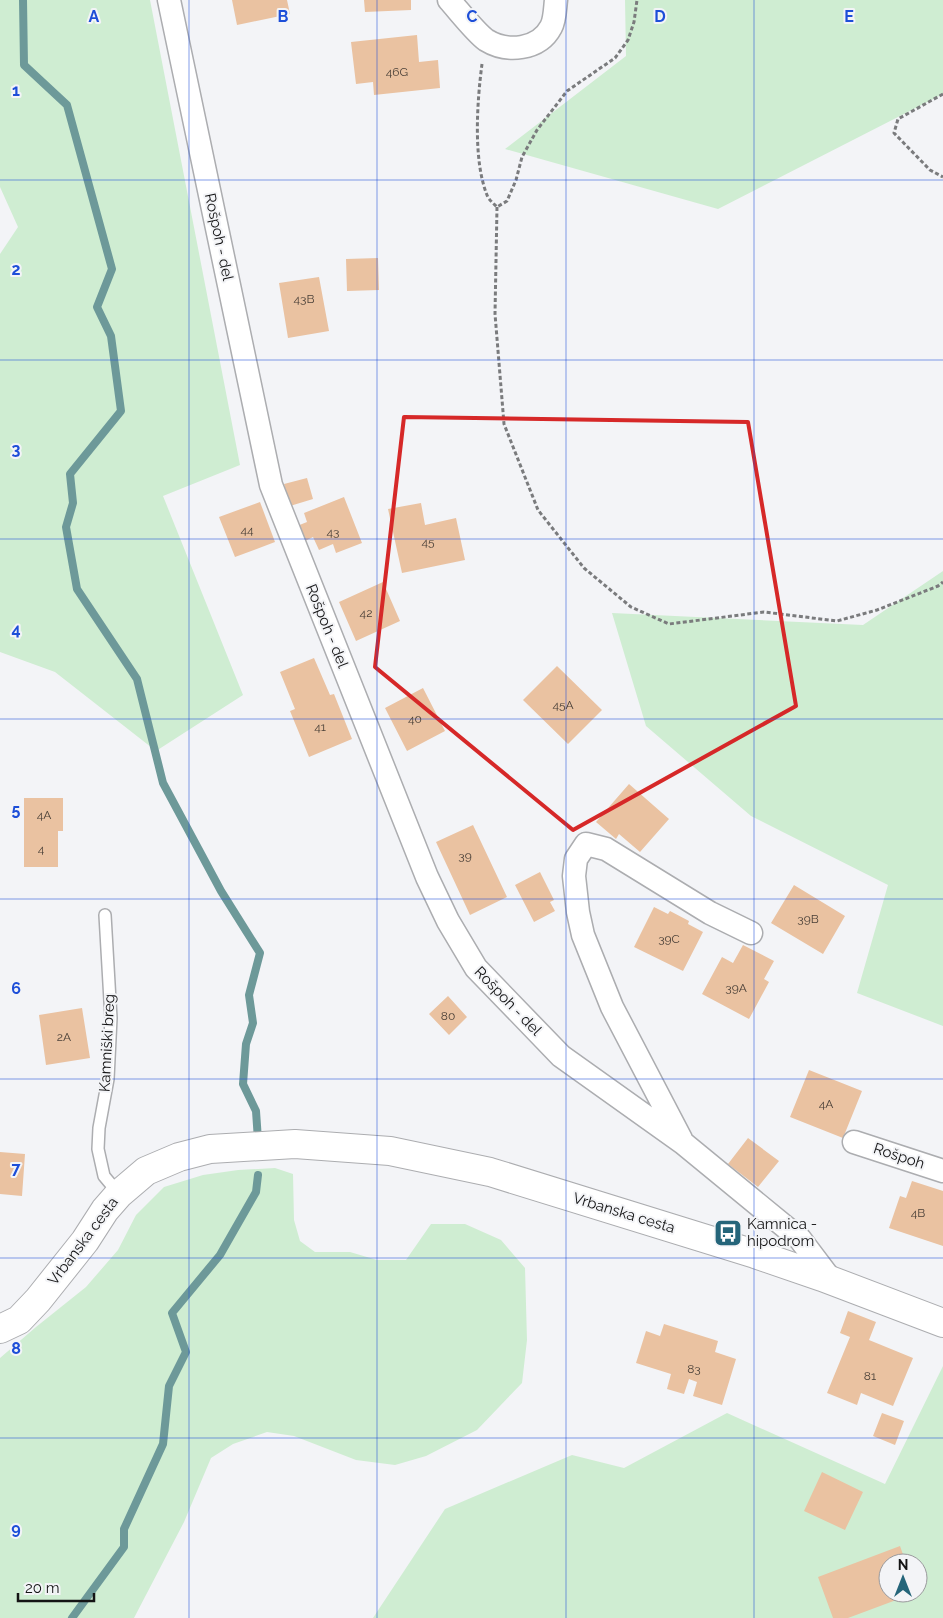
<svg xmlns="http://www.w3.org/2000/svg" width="943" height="1618" font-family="Raleway,sans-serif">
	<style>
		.green { fill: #cfedd2; fill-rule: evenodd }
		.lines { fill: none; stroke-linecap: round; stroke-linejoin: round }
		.stream { stroke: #6d9999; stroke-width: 8 }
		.building { fill: #eac2a1 }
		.lane-casing { stroke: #acadb0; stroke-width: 14 }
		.street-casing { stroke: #acadb0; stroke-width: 25 }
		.secondary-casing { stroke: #acadb0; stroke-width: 30 }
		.path { stroke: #7a7b7d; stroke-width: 3; stroke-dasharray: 4 2.5; stroke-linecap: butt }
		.lane { stroke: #fff; stroke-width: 11 }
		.street { stroke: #fff; stroke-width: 22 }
		.secondary { stroke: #fff; stroke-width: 28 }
		.marked { fill: none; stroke: #d62828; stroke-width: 4; stroke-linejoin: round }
		.grid { fill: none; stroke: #1d4ed8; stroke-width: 1; stroke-opacity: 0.55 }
		.labels { text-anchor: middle; stroke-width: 4; stroke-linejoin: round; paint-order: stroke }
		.number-label { font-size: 12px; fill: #4a4038 }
		.street-label { font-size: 15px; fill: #141415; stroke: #f3f4f7 }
		.poi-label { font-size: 15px; fill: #141415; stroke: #f3f4f7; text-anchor: start }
		.grid-label { font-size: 16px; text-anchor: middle; font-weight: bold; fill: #1d4ed8; stroke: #f3f4f7; stroke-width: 4; stroke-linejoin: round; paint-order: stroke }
	</style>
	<rect width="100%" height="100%" fill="#f3f4f7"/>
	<path class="green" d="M 0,0 L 150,0 L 240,465 L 163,496 L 243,695 L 156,751 L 55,672 L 0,652 L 0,254 L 18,227 L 0,187 Z
		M 625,0 L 943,0 L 943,94 L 718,209 L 505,149 L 626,56 Z
		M 943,571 L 943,1026 L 857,993 L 888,885 L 751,816 L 646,726 L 612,613 L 863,625 Z
		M 275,1168 L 293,1174 L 294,1220 L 300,1241 L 315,1252 L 350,1252 L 377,1260 L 406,1260 L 431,1224 L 465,1224 L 501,1240 L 525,1268 L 527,1340 L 522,1383 L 477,1430 L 426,1456 L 395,1465 L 356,1460 L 294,1436 L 267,1432 L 233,1444 L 211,1458 L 184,1522 L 134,1618 L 0,1618 L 0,1358 L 36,1327 L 86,1287 L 118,1250 L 136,1215 L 164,1187 L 203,1175 L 238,1170 Z
		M 943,1366 L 943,1618 L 373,1618 L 445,1509 L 572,1455 L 624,1468 L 727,1413 L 885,1484 ZM 888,1563 L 918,1563 L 918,1593 L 888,1593 Z"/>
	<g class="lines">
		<path class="stream" d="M 23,0 L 24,65 L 67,105 L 112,269 L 97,307 L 111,336 L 121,411 L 70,474 L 73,503 L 66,527 L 77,589 L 137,679 L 163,783 L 221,891 L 260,953 L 249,995 L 253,1023 L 246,1044 L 243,1084 L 256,1111 L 258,1140
			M 72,1618 L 124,1547 L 124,1529 L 163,1444 L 169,1386 L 186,1352 L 172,1313 L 220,1255 L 256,1192 L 258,1175"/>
	</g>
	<path class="building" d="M 232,0 L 287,0 L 290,14 L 237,25 Z
		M 364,0 L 411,0 L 411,10 L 365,12 Z
		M 417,35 L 419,62 L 438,60 L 440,88 L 374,95 L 373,82 L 356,84 L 351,42 Z
		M 378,258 L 379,290 L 347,291 L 346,259 Z
		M 319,277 L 329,331 L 288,338 L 279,283 Z
		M 307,478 L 313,499 L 290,506 L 284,484 Z
		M 344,497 L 362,543 L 336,553 L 333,544 L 319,550 L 313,537 L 303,542 L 297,526 L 307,522 L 304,513 Z
		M 260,502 L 275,542 L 235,557 L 219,517 Z
		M 421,503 L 425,525 L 456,518 L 465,560 L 402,573 L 388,509 Z
		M 383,582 L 400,621 L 356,641 L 339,602 Z
		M 314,658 L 330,695 L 334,694 L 352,739 L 309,757 L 290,711 L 295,709 L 280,672 Z
		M 557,666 L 602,710 L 568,744 L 523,700 Z
		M 423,688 L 445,731 L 407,751 L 385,708 Z
		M 629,784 L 669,819 L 640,852 L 619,834 L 616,839 L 596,822 Z
		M 24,798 L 63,798 L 63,831 L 58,831 L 58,867 L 24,867 Z
		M 473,825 L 507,897 L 470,915 L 436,842 Z
		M 540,872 L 554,900 L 550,902 L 555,911 L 534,922 L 515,885 Z
		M 794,885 L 845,916 L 823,954 L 771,923 Z
		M 654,907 L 668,914 L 670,911 L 689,921 L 688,924 L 703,932 L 683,971 L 634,947 Z
		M 743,945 L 774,961 L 764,979 L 769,982 L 749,1019 L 702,994 L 722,957 L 733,963 Z
		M 448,996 L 467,1017 L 449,1035 L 429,1014 Z
		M 82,1008 L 90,1058 L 46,1065 L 39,1015 Z
		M 809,1070 L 862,1091 L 843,1138 L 790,1117 Z
		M 748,1138 L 779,1161 L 758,1187 L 728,1164 Z
		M 0,1152 L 25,1154 L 22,1196 L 0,1194 Z
		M 912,1181 L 943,1191 L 943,1246 L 889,1228 L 900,1196 L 906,1198 Z
		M 848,1311 L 876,1322 L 869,1340 L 913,1358 L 893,1406 L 861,1393 L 857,1405 L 827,1393 L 850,1337 L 840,1333 Z
		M 664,1324 L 718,1341 L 715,1352 L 736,1359 L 722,1405 L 693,1396 L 697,1382 L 689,1379 L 684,1394 L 667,1389 L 671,1374 L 636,1363 L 646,1331 L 660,1336 Z
		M 882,1413 L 904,1421 L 895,1445 L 873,1436 Z
		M 822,1472 L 863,1492 L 845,1530 L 804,1511 Z
		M 900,1546 L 906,1563 L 888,1563 L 888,1593 L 915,1593 L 848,1618 L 833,1618 L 818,1577 Z"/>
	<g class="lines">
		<defs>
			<path id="lane" d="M 105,915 L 111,1018 L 108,1079 L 99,1128 L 98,1149 L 104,1176 L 119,1194"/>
			<path id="street" d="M 169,0 L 271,485 L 427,877 L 448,921 L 476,968 L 561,1056 L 683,1143 L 800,1239 L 831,1280
				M 449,0 C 458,10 476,33 486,40 C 507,53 539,50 551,27 C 555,20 555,8 556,0
				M 681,1139 L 612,1007 L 583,935 L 578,912 L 574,876 L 576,859 L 586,844 L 606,849 L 710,913 L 751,933
				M 854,1142 L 943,1171"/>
			<path id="secondary" d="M 0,1329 L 19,1320 L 38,1300 L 85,1241 L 105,1210 L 119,1194 L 146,1171 L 179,1157 L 210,1149 L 295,1144 L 390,1151 L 490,1172 L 755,1254 L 822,1277 L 943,1323"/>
		</defs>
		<use href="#lane" class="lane-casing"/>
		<use href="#street" class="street-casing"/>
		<use href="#secondary" class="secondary-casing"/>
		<path class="path" d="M 482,64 C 477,102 473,160 487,195 C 489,200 493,203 497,207 L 507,201 L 516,180 L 522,157 L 537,130 L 567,91 L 615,58 L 628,40 L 634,22 L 637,0
			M 943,94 L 898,119 L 894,133 L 930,170 L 943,177
			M 497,207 L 495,314 L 504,424 L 538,510 L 584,568 L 631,607 L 669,624 L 764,612 L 837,621 L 877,610 L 938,586 L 943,582"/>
		<use href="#lane" class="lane"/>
		<use href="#street" class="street"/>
		<use href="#secondary" class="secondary"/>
	</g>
	<path class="marked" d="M 404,417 L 748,422 L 796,706 L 573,830 L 375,667 Z"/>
	<path class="grid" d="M 189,0 L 189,1618M 377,0 L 377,1618M 566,0 L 566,1618M 754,0 L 754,1618M 0,180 L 943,180M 0,360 L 943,360M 0,539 L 943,539M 0,719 L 943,719M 0,899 L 943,899M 0,1079 L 943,1079M 0,1258 L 943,1258M 0,1438 L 943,1438"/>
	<defs>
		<symbol id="bus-square" viewBox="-11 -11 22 22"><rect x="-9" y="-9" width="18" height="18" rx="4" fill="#25657a" stroke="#f3f4f7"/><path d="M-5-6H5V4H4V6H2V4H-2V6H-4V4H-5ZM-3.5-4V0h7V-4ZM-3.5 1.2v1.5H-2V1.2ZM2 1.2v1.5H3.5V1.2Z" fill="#fff"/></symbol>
	</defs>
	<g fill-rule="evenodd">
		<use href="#bus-square" x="712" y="1217" width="32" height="32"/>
	</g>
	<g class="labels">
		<g class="number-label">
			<text x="397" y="76">46G</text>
			<text x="304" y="303">43B</text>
			<text x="247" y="534">44</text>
			<text x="333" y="536">43</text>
			<text x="428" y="546">45</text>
			<text x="366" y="617">42</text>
			<text x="563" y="709">45A</text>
			<text x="415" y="723">40</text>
			<text x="320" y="731">41</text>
			<text x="44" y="819">4A</text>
			<text x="41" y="853">4</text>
			<text x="465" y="860">39</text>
			<text x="808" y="923">39B</text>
			<text x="669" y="943">39C</text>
			<text x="736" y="992">39A</text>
			<text x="448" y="1020">80</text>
			<text x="64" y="1041">2A</text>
			<text x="826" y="1108">4A</text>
			<text x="918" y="1217">4B</text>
			<text x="694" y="1373">83</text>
			<text x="870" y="1380">81</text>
		</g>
		<g class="street-label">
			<text transform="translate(219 237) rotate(78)" y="5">Rošpoh - del</text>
			<text transform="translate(327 626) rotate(68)" y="5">Rošpoh - del</text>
			<text transform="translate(508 1001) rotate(46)" y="5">Rošpoh - del</text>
			<text transform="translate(107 1043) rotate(-87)" y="5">Kamniški breg</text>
			<text transform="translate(899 1156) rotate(18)" y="5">Rošpoh</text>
			<text transform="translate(624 1213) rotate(17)" y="5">Vrbanska cesta</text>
			<text transform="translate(83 1241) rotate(-53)" y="5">Vrbanska cesta</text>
		</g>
		<g class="poi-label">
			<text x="747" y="1229">Kamnica -<tspan x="747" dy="17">hipodrom</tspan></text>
		</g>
	</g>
	<g class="grid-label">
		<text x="94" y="22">A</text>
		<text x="283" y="22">B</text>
		<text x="472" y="22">C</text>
		<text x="660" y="22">D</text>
		<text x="849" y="22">E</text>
		<text x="16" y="96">1</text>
		<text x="16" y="275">2</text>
		<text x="16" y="455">3</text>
		<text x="16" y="635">4</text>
		<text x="16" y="815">5</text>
		<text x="16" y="994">6</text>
		<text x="16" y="1174">7</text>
		<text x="16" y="1354">8</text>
		<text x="16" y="1534">9</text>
	</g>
	<g transform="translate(903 1578)"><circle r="24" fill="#f3f4f7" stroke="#9a9a9d"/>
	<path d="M0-4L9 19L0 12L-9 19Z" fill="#25657a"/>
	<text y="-8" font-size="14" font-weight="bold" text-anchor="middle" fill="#141415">N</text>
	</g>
	<path d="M18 1593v8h76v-8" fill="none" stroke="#141415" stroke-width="2.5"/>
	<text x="25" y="1593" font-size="15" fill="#141415" stroke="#f3f4f7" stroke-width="4" paint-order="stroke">20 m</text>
</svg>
